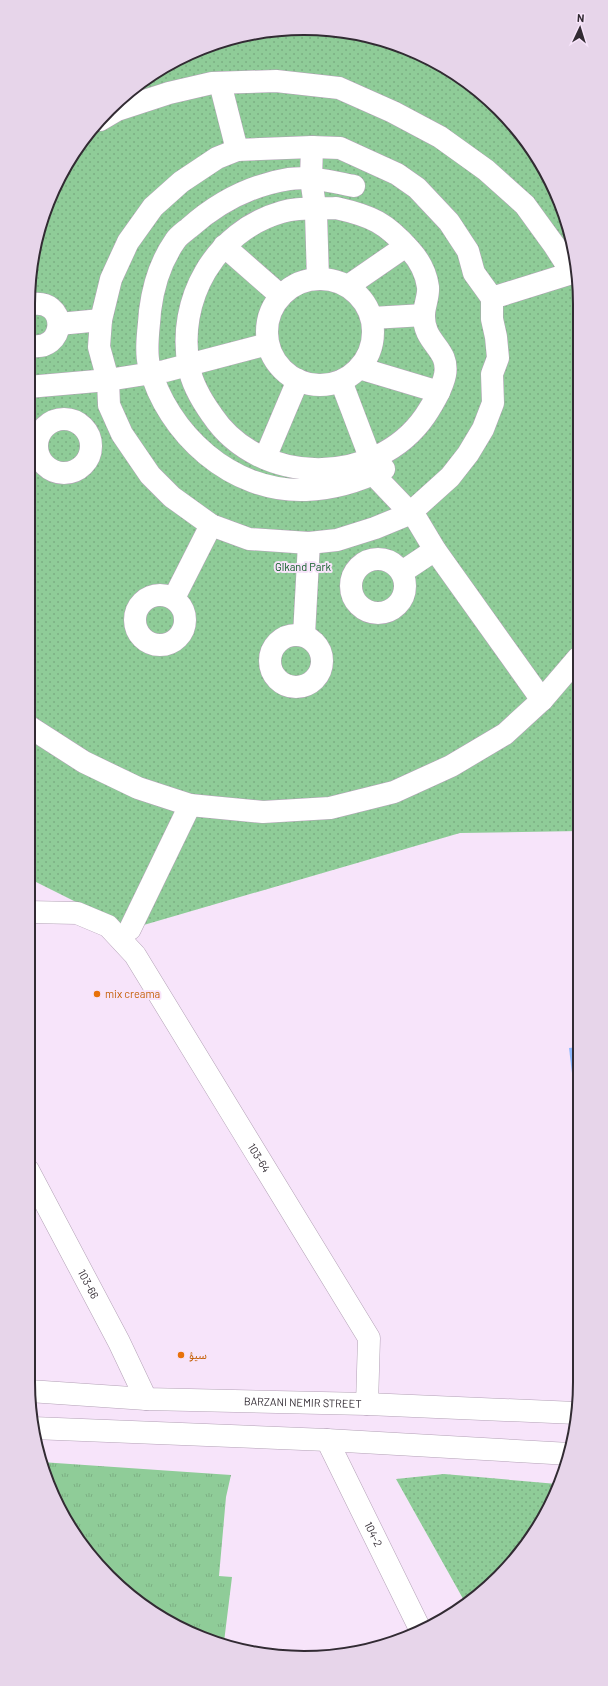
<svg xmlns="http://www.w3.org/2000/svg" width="608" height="1686" font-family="Barlow,'Noto Sans Arabic',sans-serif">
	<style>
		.grass { fill: url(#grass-tufts) }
		.park { fill: url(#park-dots) }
		.water { fill: url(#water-ripples) }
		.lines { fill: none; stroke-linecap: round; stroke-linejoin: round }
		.minor-casing { stroke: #b3a1b6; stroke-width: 23 }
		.major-casing { stroke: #b3a1b6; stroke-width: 23 }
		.minor { stroke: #fff; stroke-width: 22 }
		.major { stroke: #fff; stroke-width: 22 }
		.food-dot { fill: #e8710a; stroke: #f7e4fa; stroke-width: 1.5 }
		.labels { text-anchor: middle; stroke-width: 4; stroke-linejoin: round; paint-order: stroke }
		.park-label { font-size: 11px; fill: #0c5b25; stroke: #f7e4fa }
		.food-label { font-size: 11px; fill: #c56008; stroke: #f7e4fa; text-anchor: start }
		.street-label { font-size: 11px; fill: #322b33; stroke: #f7e4fa }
		.rim { fill: none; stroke: #322b33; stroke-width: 2 }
	</style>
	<defs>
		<pattern id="grass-tufts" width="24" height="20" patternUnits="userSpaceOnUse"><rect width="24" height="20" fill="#8fcc98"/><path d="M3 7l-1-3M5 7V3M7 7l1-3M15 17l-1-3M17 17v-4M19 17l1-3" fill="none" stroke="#7caf83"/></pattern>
		<pattern id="park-dots" width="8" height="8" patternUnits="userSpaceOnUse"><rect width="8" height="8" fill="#8fcc98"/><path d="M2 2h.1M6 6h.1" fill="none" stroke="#7caf83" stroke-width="1.8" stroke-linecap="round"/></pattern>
		<pattern id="water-ripples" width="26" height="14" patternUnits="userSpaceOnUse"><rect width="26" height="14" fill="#8fbaff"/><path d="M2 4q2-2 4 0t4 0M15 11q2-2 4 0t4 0" fill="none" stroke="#7597cf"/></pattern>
	</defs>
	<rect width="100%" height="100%" fill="#f7e4fa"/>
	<path class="grass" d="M 41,1462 L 231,1475 L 226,1497 L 219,1576 L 232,1577 L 224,1642 L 182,1629 L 136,1601 L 97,1564 L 49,1487 Z"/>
	<path class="park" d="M 322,29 L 375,37 L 385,42 L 465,84 L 511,122 L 552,182 L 578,268 L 579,831 L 460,833 L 130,929 L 28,878 L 28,304 C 31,281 31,255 38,232 C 67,127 159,46 267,30 C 285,28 304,29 322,29 Z
		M 444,1474 L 557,1484 L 533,1536 L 499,1577 L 466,1604 L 396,1479 Z"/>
	<path class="water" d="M 579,1047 L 579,1090 L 574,1090 L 569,1048 Z"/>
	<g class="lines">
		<defs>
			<g id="minor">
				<path d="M 220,83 L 237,150"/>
				<path d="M 100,120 L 117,110 L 169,93 L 212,83 L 276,81 L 339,88 L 393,112 L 440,137 L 486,170 L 525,205 L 554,245 L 572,273 L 578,272"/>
				<path d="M 312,147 L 311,179 L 316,213 L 318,279"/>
				<path d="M 354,186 C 333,182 310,176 289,179 C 251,185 217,203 189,228 C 184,232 178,236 175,241 C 161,261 153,287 150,311 C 149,328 145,349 149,365 C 167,434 232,493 306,490 C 334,489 360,481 384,469"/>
				<path d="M 336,208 C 372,216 386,223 410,250 C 420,261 426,272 428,287 C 429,296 424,306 424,315 C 423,344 450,348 445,375 C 442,389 433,404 425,416 C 376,487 260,487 212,415 C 202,401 192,385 189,367 C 176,300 215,231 282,212 C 300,207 318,209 336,208 Z"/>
				<path d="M 224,246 L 281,296"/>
				<circle cx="320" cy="332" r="53"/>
				<path d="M 348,286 L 406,246"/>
				<path d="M 492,298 L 492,319 L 496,337 L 498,358 L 492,374 L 493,403 L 483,429 L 468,454 L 450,477 L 409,514 L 375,528 L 337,540 L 309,543 L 249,539 L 211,525 L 172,497 L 150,475 L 122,434 L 109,405 L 108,380 L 99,347 L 101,320 L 111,279 L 128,242 L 153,207 L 181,182 L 217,158 L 237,150 L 312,147 L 340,148 L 397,174 L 417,188 L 449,222 L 468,251 L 474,273 L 492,298 L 572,273"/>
				<path d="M 28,305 C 70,295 67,355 28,345"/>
				<path d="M 372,318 L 424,315"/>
				<path d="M 59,324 L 101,320"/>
				<path d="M 359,368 L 439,392"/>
				<path d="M 341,381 L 371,460"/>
				<path d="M 28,387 L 108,380 L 165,371 L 268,344"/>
				<circle cx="64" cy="446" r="27"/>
				<path d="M 265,458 L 298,380"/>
				<path d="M 373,474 L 417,520 L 435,550 L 542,700"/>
				<circle cx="378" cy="586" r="27"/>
				<path d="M 402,572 L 435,550"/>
				<circle cx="160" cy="620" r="25"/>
				<path d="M 174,598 L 211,525"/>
				<circle cx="296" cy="661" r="26"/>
				<path d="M 304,635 L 309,543"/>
				<path d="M 28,726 L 84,762 L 138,788 L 190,805 L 263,812 L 330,808 L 394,792 L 451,766 L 505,734 L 542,700 L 578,658"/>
				<path id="s1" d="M 28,912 L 77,913 L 108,926 L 135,955 L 369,1338 L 367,1404"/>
				<path d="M 130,929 L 190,805"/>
				<path id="s2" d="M 28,1170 L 119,1342 L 146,1399"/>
				<path id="s3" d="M 327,1440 L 420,1629"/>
			</g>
			<g id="major">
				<path id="s4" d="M 29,1391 L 146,1399 L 367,1404 L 576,1413"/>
				<path d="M 33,1428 L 327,1440 L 570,1454"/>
			</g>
		</defs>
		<use href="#minor" class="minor-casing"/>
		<use href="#major" class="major-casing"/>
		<use href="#minor" class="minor"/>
		<use href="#major" class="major"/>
	</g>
	<g class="food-dot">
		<circle cx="97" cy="994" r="4"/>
		<circle cx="181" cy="1355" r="4"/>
	</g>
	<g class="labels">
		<g class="park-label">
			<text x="303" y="571">Glkand Park</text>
		</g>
		<g class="food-label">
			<text x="105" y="998">mix creama</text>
			<text x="189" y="1359">سيؤ</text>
		</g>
		<g class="street-label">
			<text dy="4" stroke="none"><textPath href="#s1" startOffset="360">103-64</textPath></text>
			<text dy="4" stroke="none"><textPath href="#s2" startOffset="129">103-66</textPath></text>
			<text dy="4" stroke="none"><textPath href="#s4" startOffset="274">BARZANI NEMIR STREET</textPath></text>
			<text dy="4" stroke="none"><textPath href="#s3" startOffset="105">104-2</textPath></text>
		</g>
	</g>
	<path d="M0 0H608V1686H0ZM304 35H304A269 269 0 0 1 573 304V1382A269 269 0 0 1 304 1651H304A269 269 0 0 1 35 1382V304A269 269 0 0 1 304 35Z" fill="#e7d5ea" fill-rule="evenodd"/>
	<path class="rim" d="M304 35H304A269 269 0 0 1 573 304V1382A269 269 0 0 1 304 1651H304A269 269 0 0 1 35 1382V304A269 269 0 0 1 304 35Z"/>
	<g transform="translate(580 28) rotate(4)" stroke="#f7e4fa" stroke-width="3" paint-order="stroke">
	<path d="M0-3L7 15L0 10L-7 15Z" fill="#322b33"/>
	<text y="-6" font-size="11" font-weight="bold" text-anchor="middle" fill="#322b33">N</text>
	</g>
</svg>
